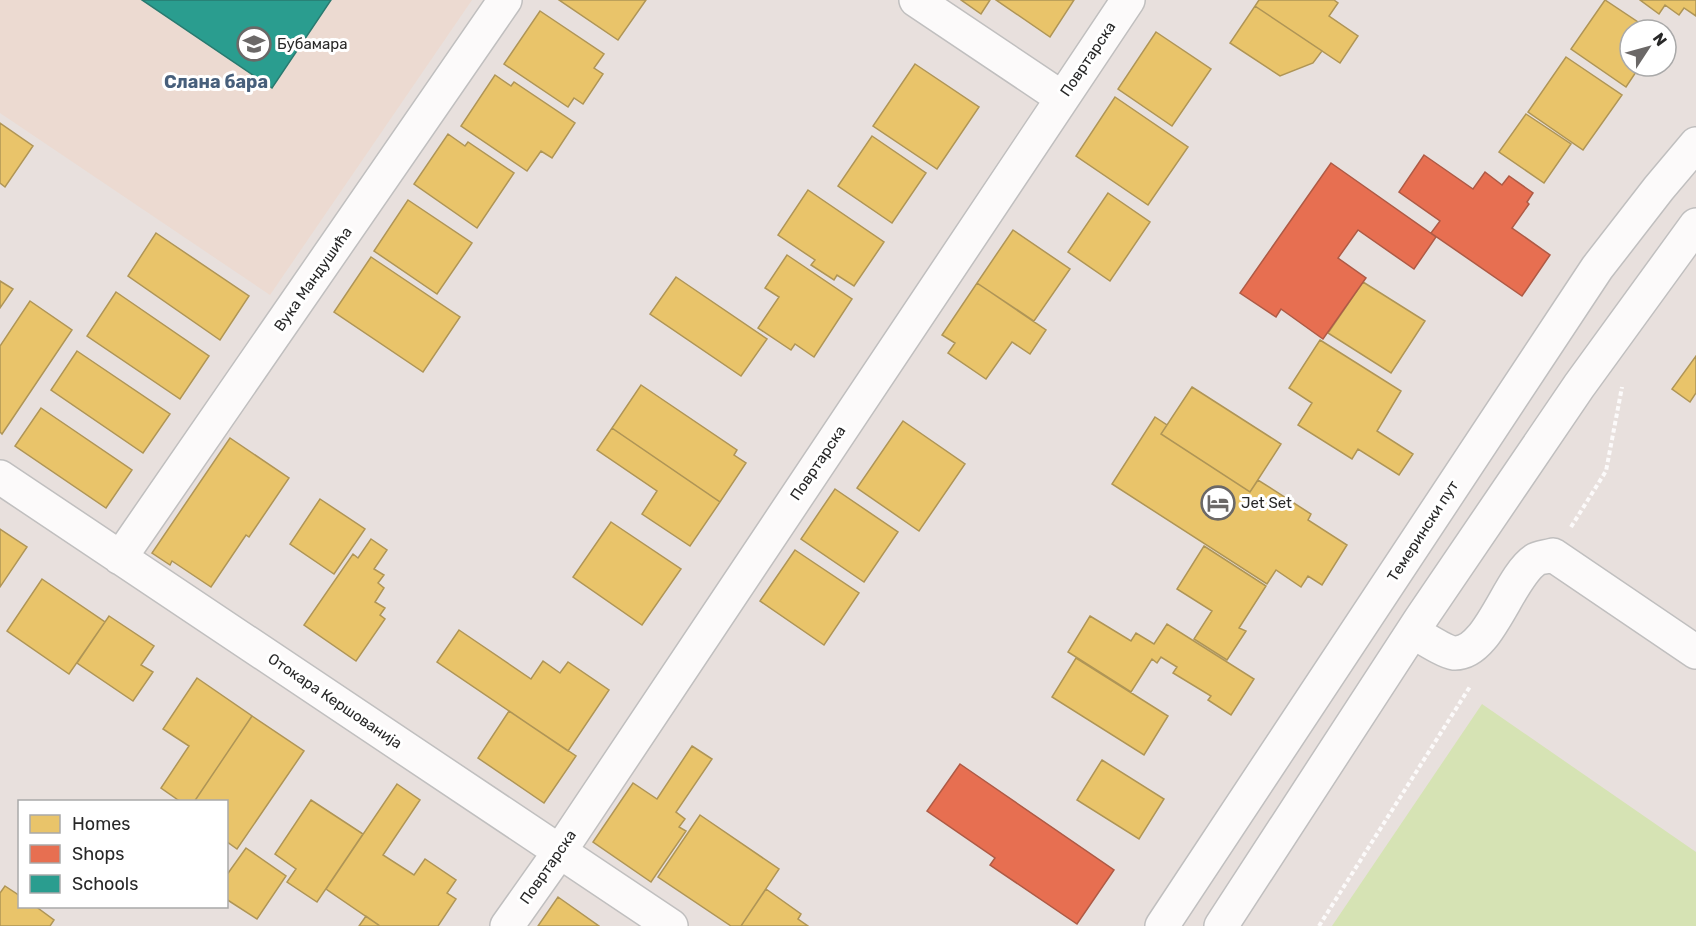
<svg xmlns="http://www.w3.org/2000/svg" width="1696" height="926" font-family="Rubik,sans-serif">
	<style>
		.education { fill: #ecdad1 }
		.green { fill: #d6e3b4 }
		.homes { fill: #e9c46a; stroke: #af9556; stroke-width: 1.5 }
		.shops { fill: #e76f51; stroke: #ae5a45; stroke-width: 1.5 }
		.schools { fill: #2a9d8f; stroke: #297a70; stroke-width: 1.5 }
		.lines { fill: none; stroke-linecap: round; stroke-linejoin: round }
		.minor-casing { stroke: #c0bfbf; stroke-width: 36 }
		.secondary-casing { stroke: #c0bfbf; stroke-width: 36 }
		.path { stroke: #fcfafa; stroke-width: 4; stroke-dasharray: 4.5 3; stroke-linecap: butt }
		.minor { stroke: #fcfafa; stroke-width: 33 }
		.secondary { stroke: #fcfafa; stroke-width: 33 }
		.labels { text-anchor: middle; stroke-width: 6; stroke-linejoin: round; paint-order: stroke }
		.poi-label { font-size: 15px; fill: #282828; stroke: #fff; text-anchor: start }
		.street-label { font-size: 15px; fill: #282828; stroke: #fff }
		.quarter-label { font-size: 18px; font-weight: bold; fill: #475f7b; stroke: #fff }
	</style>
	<rect width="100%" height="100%" fill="#e8e0dd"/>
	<path class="education" d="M 0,0 L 472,0 L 270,295 L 0,113 Z"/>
	<path class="green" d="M 1482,704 L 1696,852 L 1696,926 L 1332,926 Z"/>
	<path class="homes" d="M 559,0 L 646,0 L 618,40 Z
		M 961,0 L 990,0 L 981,14 Z
		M 996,0 L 1074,0 L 1050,37 Z
		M 1259,0 L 1334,0 L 1338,3 L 1329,16 L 1358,36 L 1340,63 L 1255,6 Z
		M 1605,0 L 1650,30 L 1630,30 L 1630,66 L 1640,66 L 1626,87 L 1571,49 Z
		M 1640,0 L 1696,0 L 1696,16 L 1684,8 L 1679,15 L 1665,5 L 1659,14 Z
		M 1255,6 L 1322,51 L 1313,63 L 1280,76 L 1230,43 Z
		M 540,11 L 604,54 L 594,68 L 603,74 L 583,104 L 574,98 L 568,107 L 504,64 Z
		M 1156,32 L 1211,69 L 1172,126 L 1118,89 Z
		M 1566,57 L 1622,95 L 1583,150 L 1528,112 Z
		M 915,64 L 979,107 L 937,169 L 873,126 Z
		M 495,75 L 511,86 L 514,82 L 575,123 L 552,158 L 541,151 L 527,171 L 461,126 Z
		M 1115,97 L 1188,147 L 1148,205 L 1076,156 Z
		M 1526,114 L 1571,144 L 1544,183 L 1499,152 Z
		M 0,123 L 33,146 L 5,187 L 0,183 Z
		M 448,134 L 465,146 L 468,142 L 514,173 L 477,228 L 414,184 Z
		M 872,136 L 926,173 L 892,223 L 838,186 Z
		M 808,190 L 884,242 L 854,286 L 837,275 L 834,280 L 811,265 L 815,260 L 778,235 Z
		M 1108,193 L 1150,222 L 1110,281 L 1068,252 Z
		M 408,200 L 472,243 L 437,294 L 374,251 Z
		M 1013,230 L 1070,269 L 1034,321 L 977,283 Z
		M 156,233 L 249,296 L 220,340 L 128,276 Z
		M 787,255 L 852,299 L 814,357 L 795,344 L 791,350 L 758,328 L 779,297 L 765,288 Z
		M 371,257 L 460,317 L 423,372 L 334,312 Z
		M 676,277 L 767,339 L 741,376 L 650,314 Z
		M 0,281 L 13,289 L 0,308 Z
		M 1363,282 L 1425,321 L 1391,373 L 1328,333 Z
		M 977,283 L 1046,330 L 1030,354 L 1012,342 L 986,379 L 948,353 L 955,343 L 942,335 Z
		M 116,292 L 209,356 L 180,399 L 87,336 Z
		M 30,301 L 72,330 L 2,434 L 0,432 L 0,346 Z
		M 1320,340 L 1401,391 L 1377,431 L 1413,454 L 1399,475 L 1358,449 L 1352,459 L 1298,425 L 1312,403 L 1289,388 Z
		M 77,351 L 170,414 L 143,453 L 51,390 Z
		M 1696,356 L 1696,393 L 1690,402 L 1672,389 Z
		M 641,385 L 737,450 L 734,455 L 746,463 L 720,502 L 612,428 Z
		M 1192,387 L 1281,444 L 1250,492 L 1161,434 Z
		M 41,408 L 132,470 L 106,508 L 15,446 Z
		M 1155,417 L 1167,425 L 1161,434 L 1250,492 L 1258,480 L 1311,514 L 1308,520 L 1347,545 L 1322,585 L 1308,576 L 1301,587 L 1276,570 L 1267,584 L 1112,484 Z
		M 903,421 L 965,464 L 919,531 L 857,488 Z
		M 612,428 L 720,502 L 690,546 L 642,514 L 657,491 L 597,450 Z
		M 230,438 L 289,478 L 249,537 L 246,535 L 211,587 L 172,561 L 170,565 L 152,553 Z
		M 835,489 L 898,532 L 864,582 L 801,539 Z
		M 320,499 L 365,529 L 334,574 L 290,544 Z
		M 611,522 L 681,569 L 642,625 L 573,577 Z
		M 0,529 L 27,547 L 0,587 Z
		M 371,539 L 387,550 L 374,569 L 384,575 L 378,583 L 384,588 L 375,602 L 385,608 L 380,615 L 385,619 L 356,661 L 304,625 L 353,554 L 358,558 Z
		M 1204,546 L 1266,586 L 1239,628 L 1246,631 L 1227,660 L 1194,639 L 1212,611 L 1177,589 Z
		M 795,550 L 859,593 L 824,645 L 760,601 Z
		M 42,579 L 105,622 L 69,674 L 7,631 Z
		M 109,616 L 154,646 L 141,665 L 153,672 L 133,701 L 77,663 Z
		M 1090,616 L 1131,641 L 1136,633 L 1154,644 L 1167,624 L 1254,679 L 1231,715 L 1208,700 L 1211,696 L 1173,673 L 1177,667 L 1161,657 L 1157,663 L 1152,659 L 1131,692 L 1068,652 Z
		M 459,630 L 531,679 L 543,661 L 560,673 L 568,662 L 609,690 L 568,751 L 437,662 Z
		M 1076,658 L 1168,716 L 1144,755 L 1052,697 Z
		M 197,678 L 252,716 L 194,802 L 181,802 L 161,788 L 189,746 L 163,729 Z
		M 509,711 L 576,756 L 544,803 L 478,758 Z
		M 252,716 L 304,751 L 237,849 L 226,841 L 226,802 L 194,802 Z
		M 692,746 L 712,759 L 676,812 L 685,819 L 679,827 L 686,831 L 651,882 L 593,842 L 633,783 L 657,799 Z
		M 1102,760 L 1164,799 L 1139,839 L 1077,800 Z
		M 397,784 L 420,800 L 383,855 L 414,875 L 425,859 L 456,880 L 447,893 L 456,899 L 438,926 L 380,926 L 326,889 Z
		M 311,800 L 363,834 L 317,902 L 287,882 L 296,869 L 275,854 Z
		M 700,815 L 779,869 L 741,926 L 731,926 L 658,877 Z
		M 246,848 L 286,876 L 257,919 L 226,899 L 226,876 Z
		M 5,886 L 20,896 L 20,906 L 35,906 L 54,920 L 50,926 L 0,926 L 0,893 Z
		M 766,889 L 801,914 L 798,919 L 808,926 L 741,926 Z
		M 558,897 L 599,926 L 538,926 Z
		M 366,916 L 380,926 L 359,926 Z"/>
	<path class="shops" d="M 1424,155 L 1473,189 L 1485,172 L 1502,185 L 1509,176 L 1533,193 L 1527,202 L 1529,204 L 1512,228 L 1550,255 L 1522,296 L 1431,233 L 1440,221 L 1399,192 Z
		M 1331,163 L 1436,237 L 1414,269 L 1358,230 L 1338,258 L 1366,278 L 1323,339 L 1281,309 L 1276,317 L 1240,293 Z
		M 960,764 L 1114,870 L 1077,924 L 990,865 L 995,858 L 927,811 Z"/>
	<path class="schools" d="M 142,0 L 331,0 L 272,88 Z"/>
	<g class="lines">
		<defs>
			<path id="minor" d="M 916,0 L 1062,98
				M 0,477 L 671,926
				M 120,558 L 505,0
				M 1413,632 C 1422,637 1445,652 1454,653 C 1489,655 1508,578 1535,560 C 1539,557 1547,557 1553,555 L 1696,652
				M 507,926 L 560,851 L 1128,0"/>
			<path id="secondary" d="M 1162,926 L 1597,268 L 1659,188 L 1696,144
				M 1221,926 L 1420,620 L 1579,386 L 1696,225"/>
		</defs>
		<use href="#minor" class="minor-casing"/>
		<use href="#secondary" class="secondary-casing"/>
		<path class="path" d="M 1571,527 L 1606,471 L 1622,387
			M 1319,926 L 1471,685"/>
		<use href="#minor" class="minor"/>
		<use href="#secondary" class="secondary"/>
	</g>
	<defs>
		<symbol id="school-ring" viewBox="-11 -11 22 22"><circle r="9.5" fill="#fff" stroke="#6b6867" stroke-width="1.5"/><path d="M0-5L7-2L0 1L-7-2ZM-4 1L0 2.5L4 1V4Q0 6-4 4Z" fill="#6b6867"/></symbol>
		<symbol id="hotel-ring" viewBox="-11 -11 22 22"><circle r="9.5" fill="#fff" stroke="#6b6867" stroke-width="1.5"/><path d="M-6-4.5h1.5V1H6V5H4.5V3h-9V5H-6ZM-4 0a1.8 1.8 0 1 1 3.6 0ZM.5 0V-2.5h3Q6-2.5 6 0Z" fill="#6b6867"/></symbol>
	</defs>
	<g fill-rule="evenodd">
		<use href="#school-ring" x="235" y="25" width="38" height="38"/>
		<use href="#hotel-ring" x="1199" y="484" width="38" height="38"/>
	</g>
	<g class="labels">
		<g class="poi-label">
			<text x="277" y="49">Бубамара</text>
			<text x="1241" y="508">Jet Set</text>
		</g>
		<g class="street-label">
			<text transform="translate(1088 59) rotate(-56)" y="5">Повртарска</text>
			<text transform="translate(313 279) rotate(-55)" y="5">Вука Мандушића</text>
			<text transform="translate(818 463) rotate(-56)" y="5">Повртарска</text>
			<text transform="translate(1423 531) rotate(-57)" y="5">Темерински пут</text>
			<text transform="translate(335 701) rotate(34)" y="5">Отокара Кершованија</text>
			<text transform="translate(548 867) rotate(-55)" y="5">Повртарска</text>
		</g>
		<g class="quarter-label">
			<text x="216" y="88">Слана бара</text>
		</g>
	</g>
	<rect x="18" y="800" width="210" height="108" fill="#ffffff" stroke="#a9a9a9" stroke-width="1.5"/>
	<rect x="30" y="815" width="30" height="18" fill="#e9c46a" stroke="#a9a9a9" stroke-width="1.5"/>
	<text x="72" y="830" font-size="18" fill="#282828">Homes</text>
	<rect x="30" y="845" width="30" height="18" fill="#e76f51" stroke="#a9a9a9" stroke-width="1.5"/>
	<text x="72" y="860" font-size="18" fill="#282828">Shops</text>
	<rect x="30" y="875" width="30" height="18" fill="#2a9d8f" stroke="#a9a9a9" stroke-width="1.5"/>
	<text x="72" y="890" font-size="18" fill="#282828">Schools</text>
	<g transform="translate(1648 48) rotate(54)"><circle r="28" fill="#ffffff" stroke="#a9a9a9" stroke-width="1.5"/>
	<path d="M0-4.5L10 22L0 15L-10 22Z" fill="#6b6867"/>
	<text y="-9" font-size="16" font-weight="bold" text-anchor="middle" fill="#282828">N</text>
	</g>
</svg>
